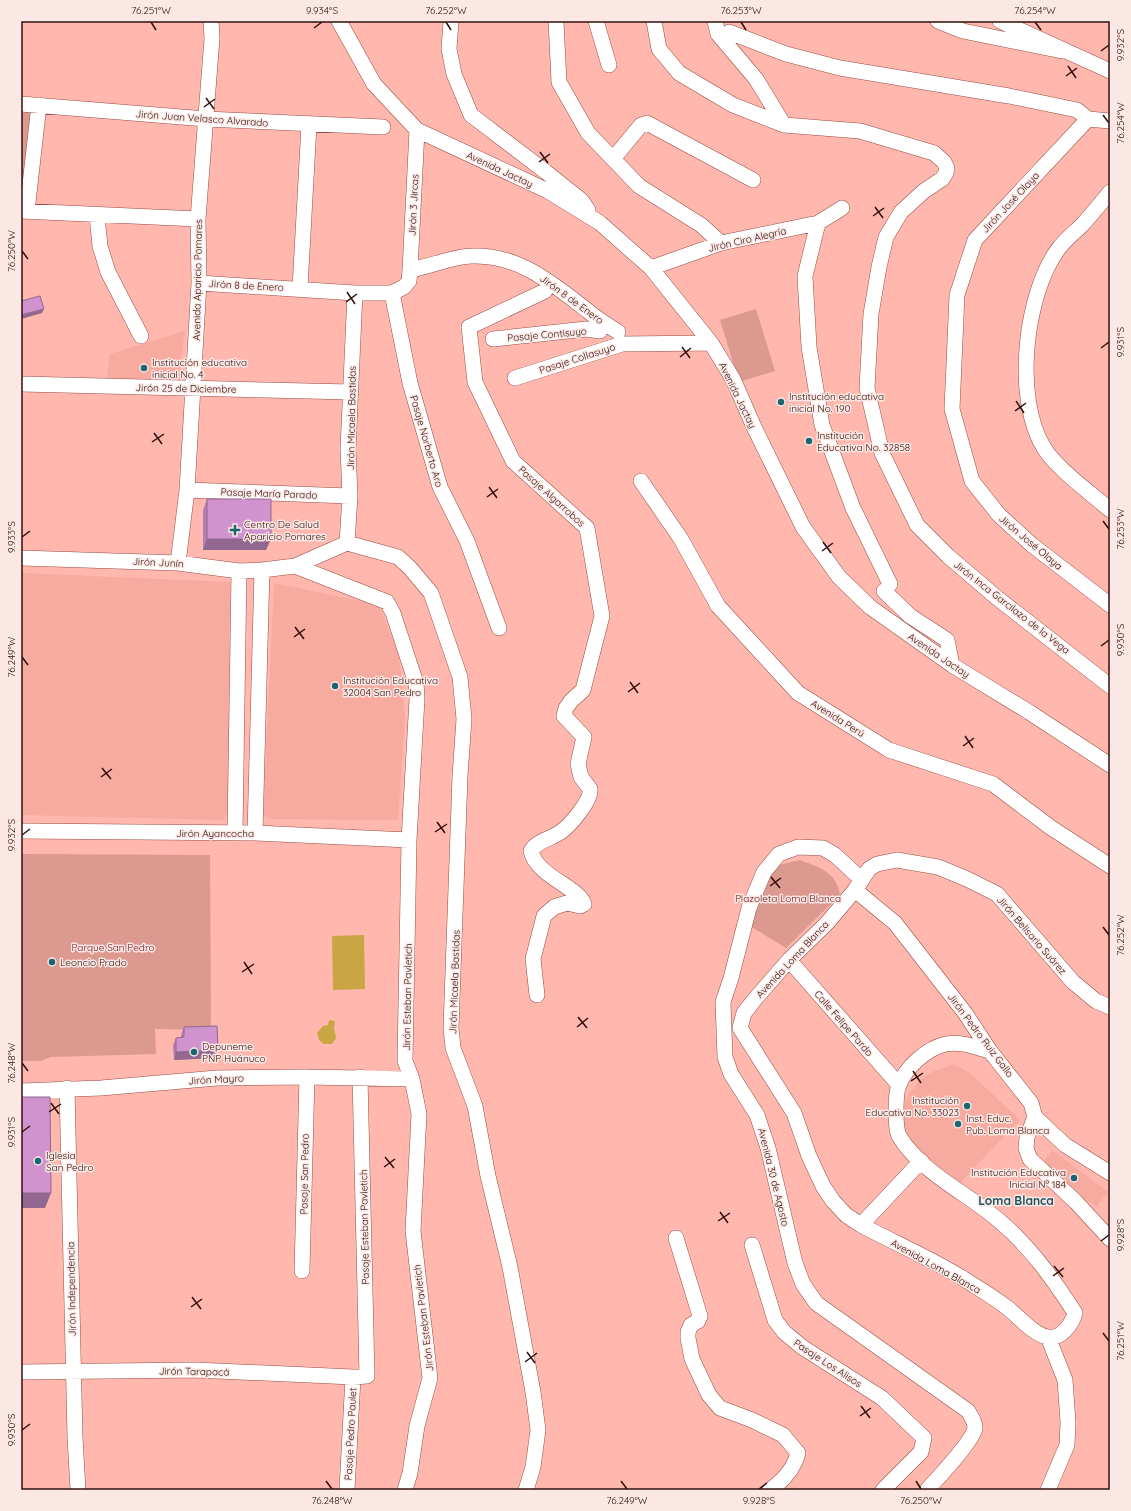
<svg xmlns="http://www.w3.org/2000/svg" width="1131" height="1511" font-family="Quicksand,sans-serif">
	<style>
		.built { fill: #f7aa9f }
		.green { fill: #dc9990 }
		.water { fill: #caa543 }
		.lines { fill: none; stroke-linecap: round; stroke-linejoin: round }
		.minor-casing { stroke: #994b42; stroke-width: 16 }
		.minor { stroke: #fff; stroke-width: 15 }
		.wall { fill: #b37eb1 }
		.shaded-wall { fill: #926790 }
		.building { fill: #d093ce; stroke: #926790 }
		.ticks { fill: none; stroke: #2f100c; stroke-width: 1.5 }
		.poi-dot { fill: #1b6771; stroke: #fbe8e5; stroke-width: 1.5 }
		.labels { text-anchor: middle; stroke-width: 3; stroke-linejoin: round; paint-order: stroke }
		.street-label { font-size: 10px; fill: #2f100c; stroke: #fbe8e5 }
		.poi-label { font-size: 10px; fill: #2f100c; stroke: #fbe8e5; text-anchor: start }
		.park-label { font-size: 10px; fill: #69110f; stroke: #fbe8e5 }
		.quarter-label { font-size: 12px; font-weight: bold; fill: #1a545c; stroke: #fbe8e5 }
		.neatline { fill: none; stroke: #2f100c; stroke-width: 1.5 }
		.ticks-label { font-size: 10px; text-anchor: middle; fill: #2f100c }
	</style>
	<rect width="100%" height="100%" fill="#ffb7ae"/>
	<path class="built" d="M 185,331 L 177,386 L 106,382 L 110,354 Z
		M 21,573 L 230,582 L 228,811 L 224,820 L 21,815 Z
		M 274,583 L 379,605 L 399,656 L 405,716 L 398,820 L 269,819 L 263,813 Z
		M 954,1064 L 970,1073 L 1020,1120 L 958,1185 L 904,1148 L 899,1127 L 904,1105 L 909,1093 L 921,1079 L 932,1072 Z
		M 1052,1150 L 1108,1192 L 1096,1207 L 1041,1164 Z"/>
	<path class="green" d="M 21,104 L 38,106 L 30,178 L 21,178 Z
		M 756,309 L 775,371 L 739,382 L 720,320 Z
		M 21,854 L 210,855 L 211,1030 L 155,1029 L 156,1054 L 51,1057 L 41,1061 L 21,1061 Z
		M 799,860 C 819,867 837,872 840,895 L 786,948 L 740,920 L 775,866 Z"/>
	<path class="water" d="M 364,935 L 365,989 L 333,990 L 332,936 Z
		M 329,1020 L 335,1021 L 334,1028 L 336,1038 L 332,1044 L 324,1044 L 319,1040 L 317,1033 L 323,1026 L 328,1025 Z"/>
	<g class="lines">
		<defs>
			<path id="minor" d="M 339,21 L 374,84 L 417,130 L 548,191 L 600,223 L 651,268 L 711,343 L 733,379 L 754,427 L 803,527 L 839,577 L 870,607 L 952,665 L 1029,712 L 1110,765
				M 451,21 L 449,49 L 454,74 L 471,115 L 546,172 L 581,200 L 588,210
				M 556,21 L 559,82 L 588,133 L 639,186 L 701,225 L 721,243
				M 596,21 L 609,65
				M 654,21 L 659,49 L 679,73 L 733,105 L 784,125 L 860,131 L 934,153 L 944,162 L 947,168 L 946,173 L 942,179 L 924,191 L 901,212 L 886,237 L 879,267 L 871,314 L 867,388 L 882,453 L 917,525 L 948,556 L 996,597 L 1110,686
				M 715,21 L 718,34 L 756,79 L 784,125
				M 938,21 L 963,31 L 1062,51
				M 1000,21 L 1110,71
				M 729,32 L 786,54 L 840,68 L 1009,96 L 1077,110 L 1088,119 L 975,240 L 957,295 L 952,409 L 972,481 L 999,515 L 1032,545 L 1110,605
				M 21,104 L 206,119 L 383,127
				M 1088,119 L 1110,121
				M 613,159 L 641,125 L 647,123 L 753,180
				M 1110,192 C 1101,203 1092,214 1083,224 C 1075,232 1066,239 1059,248 C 1025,293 1013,398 1044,448 C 1056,468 1092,494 1110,510
				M 21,211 L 198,219
				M 27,211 L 39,105
				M 97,216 L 100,246 L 108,272 L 141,336
				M 818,223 L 805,276 L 809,347 L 822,425 L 853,508 L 890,584
				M 651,268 L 721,243 L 818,223 L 842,208
				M 410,270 C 429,267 454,256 472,256 C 519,254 553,284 588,311 C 597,319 608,325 618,332
				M 199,283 L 355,293 L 392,293 L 404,287 L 409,281 L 410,270 L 417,130
				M 300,288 L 309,125
				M 392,293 L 410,383 L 440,487 L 467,541 L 499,628
				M 493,339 L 586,329 L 600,331
				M 515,378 L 622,344 L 711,343
				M 21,384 L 351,392
				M 641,481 L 681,539 L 718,606 L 798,693 L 889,750 L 993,784 L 1050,827 L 1110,866
				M 187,490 L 350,496
				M 347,543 L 350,496 L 348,449 L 355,293
				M 21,558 L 178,563 L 239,571 L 262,570 L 295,566 L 347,543 L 398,557 L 410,568 L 431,593 L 460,677 L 464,719 L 460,776 L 451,1028 L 453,1048 L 475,1106 L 488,1176 L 510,1267 L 533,1392 L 538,1430 L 533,1467 L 526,1490
				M 178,563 L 187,490 L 199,283 L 198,219 L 212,38 L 211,21
				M 295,566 L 387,602 L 393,613 L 416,683 L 417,699 L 409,840 L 405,1061 L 412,1079 L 419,1114 L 413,1231 L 430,1378 L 417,1426 L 410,1473 L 405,1490
				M 884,591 L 910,616 L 947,640 L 952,665
				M 21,831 L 255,833 L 409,840
				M 235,833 L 239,571
				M 255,833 L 262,570
				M 862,880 L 835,855 L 823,848 L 798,847 L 779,854 L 764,872 L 749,908 L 731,978 L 723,1002 L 725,1057 L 731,1074 L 757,1115 L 768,1148 L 795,1263 L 803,1284 L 816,1303 L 968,1411 C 971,1416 975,1421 975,1428 C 973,1441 937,1479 927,1490
				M 855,890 L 895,923 L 965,1013 L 990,1051 L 1031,1103 L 1035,1117 L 1065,1145 L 1110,1173
				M 789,960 L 899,1085
				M 537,995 L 533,959 L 544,916 L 554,907 L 567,903 L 580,906 L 584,904 C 580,888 536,876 531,851 C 537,840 552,839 562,831 C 570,825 592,800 590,789 L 581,777 L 578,764 L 584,737 L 564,716 L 566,708 L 571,701 L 583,690 L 602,616 L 587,528 L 513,461 L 475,382 L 469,327 L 545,291
				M 990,1051 C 975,1047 961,1041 946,1044 C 927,1048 906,1067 899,1085 C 896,1092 896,1104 896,1112 C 896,1119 896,1130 899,1136 C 923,1175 970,1194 1003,1224 C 1032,1249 1055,1282 1075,1313 C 1072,1324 1061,1340 1047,1337 C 1031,1333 1018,1315 1005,1306 C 992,1296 978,1288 964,1279 C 932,1259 895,1243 861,1225 L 846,1215 L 833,1201 L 823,1186 L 809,1156 L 794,1113 L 740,1028 L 744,1013 L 755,999 L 789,960 L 827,923 L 855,890 L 869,869 L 877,864 L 897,860 L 938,867 L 967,879 L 997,894 L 1073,982 L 1096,1001 L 1110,1007
				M 67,1088 L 75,1437 L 78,1490
				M 21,1091 L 101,1088 L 217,1078 L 307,1077 L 412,1079
				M 1035,1117 L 1027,1137 L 1026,1148 L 1030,1159 L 1076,1202 L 1110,1239
				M 861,1225 L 921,1161
				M 676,1238 L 700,1316 L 698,1321 L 691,1325 L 688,1332 L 688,1338 L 692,1359 L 709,1395 L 720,1408 L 752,1420 L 783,1435 L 798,1453 C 794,1469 784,1480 770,1490
				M 752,1245 L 775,1320 L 784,1332 L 802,1347 L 882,1398 L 924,1438 L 921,1452 L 883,1490
				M 302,1271 L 307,1077
				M 21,1372 L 196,1370 L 353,1377 L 367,1376 L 360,1077
				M 347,1490 L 353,1377
				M 1048,1490 L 1067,1445 L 1068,1422 L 1065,1380 L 1048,1337"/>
		</defs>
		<use href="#minor" class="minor-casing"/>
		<use href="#minor" class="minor"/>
	</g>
	<path class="wall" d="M 207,499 L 266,550 L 203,550 L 203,510 Z
		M 184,1027 L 215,1058 L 174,1060 L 173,1045 L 176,1038 L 181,1037 L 181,1035 Z"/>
	<path class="shaded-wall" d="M 44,309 L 42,313 L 21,319 L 21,315 Z
		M 207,539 L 271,539 L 266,550 L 203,550 Z
		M 218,1050 L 215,1058 L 174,1060 L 176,1052 Z
		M 21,1193 L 51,1193 L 45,1208 L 21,1208 Z"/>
	<path class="building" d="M 40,296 L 44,309 L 21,315 L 21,301 Z
		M 207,499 L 271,499 L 271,539 L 207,539 Z
		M 217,1026 L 218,1050 L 176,1052 L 176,1038 L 184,1037 L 184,1027 Z
		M 21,1097 L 50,1097 L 51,1193 L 21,1193 Z"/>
	<path class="ticks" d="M 151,22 L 156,30M 446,22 L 451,30M 741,22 L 746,30M 1035,22 L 1041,30M 314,28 L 322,22M 1101,51 L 1109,45M 1068,66 L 1076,78M 1066,76 L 1077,68M 206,98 L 214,109M 204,107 L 215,99M 1103,115 L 1109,123M 540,152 L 548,163M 539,162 L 550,154M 875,207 L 883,218M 873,216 L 884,208M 22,251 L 28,259M 347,292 L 355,304M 346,302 L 357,294M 682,347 L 690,358M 1101,348 L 1109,342M 680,357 L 691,348M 1016,401 L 1024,413M 1015,411 L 1026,403M 154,433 L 162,444M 152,442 L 164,434M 489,487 L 497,498M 487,497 L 498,489M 1103,521 L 1109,529M 22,537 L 30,531M 823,542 L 831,553M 822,551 L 833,543M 295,627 L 304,639M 294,637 L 305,629M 1101,646 L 1109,640M 22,657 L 28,665M 630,682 L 638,693M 628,692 L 640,683M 965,736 L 973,748M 963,746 L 974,738M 102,768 L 111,779M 101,777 L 112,769M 437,822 L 445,833M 435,832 L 447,824M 22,835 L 30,829M 771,877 L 780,888M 770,886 L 781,878M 1103,927 L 1109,935M 244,962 L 252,974M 242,972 L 254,964M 578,1017 L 587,1028M 577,1027 L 588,1018M 22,1063 L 28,1071M 913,1071 L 921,1083M 911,1081 L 923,1073M 51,1103 L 59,1114M 49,1112 L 61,1104M 22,1132 L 30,1126M 385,1157 L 394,1168M 384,1167 L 395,1159M 720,1212 L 728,1223M 718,1221 L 730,1213M 1101,1241 L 1109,1235M 1054,1266 L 1063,1277M 1053,1276 L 1064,1268M 192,1297 L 201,1309M 191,1307 L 202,1299M 1103,1333 L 1109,1341M 527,1352 L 535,1363M 525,1362 L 537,1353M 861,1406 L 870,1418M 860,1416 L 871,1408M 22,1430 L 30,1424M 326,1481 L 332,1489M 621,1481 L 627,1489M 916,1481 L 921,1489M 759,1489 L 767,1483"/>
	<g class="poi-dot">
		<circle cx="144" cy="368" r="4"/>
		<circle cx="781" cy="402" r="4"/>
		<circle cx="809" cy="441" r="4"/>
		<path d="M233 524h4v4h4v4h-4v4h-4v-4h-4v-4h4z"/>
		<circle cx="335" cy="686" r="4"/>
		<circle cx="52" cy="962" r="4"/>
		<circle cx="194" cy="1052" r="4"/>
		<circle cx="967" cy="1106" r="4"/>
		<circle cx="958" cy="1124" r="4"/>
		<circle cx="38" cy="1161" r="4"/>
		<circle cx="1074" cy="1178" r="4"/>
	</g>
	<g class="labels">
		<g class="street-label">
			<text transform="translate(202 118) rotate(4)" y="4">Jirón Juan Velasco Alvarado</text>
			<text transform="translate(500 169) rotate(25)" y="4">Avenida Jactay</text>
			<text transform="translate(1010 202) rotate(-47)" y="4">Jirón José Olaya</text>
			<text transform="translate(413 205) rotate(-87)" y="4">Jirón 3 Jircas</text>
			<text transform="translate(747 239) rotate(-13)" y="4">Jirón Ciro Alegría</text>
			<text transform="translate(197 280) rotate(-89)" y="4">Avenida Aparicio Pomares</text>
			<text transform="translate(246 285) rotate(3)" y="4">Jirón 8 de Enero</text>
			<text transform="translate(572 299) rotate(36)" y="4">Jirón 8 de Enero</text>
			<text transform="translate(547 334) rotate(-5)" y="4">Pasaje Contisuyo</text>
			<text transform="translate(577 358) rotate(-18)" y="4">Pasaje Collasuyo</text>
			<text transform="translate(186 388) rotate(1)" y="4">Jirón 25 de Diciembre</text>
			<text transform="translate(738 395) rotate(64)" y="4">Avenida Jactay</text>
			<text transform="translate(351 418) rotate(-89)" y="4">Jirón Micaela Bastidas</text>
			<text transform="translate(427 441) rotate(74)" y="4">Pasaje Norberto Aro</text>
			<text transform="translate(269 493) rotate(2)" y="4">Pasaje María Parado</text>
			<text transform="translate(552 496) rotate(42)" y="4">Pasaje Algarrobos</text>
			<text transform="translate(1031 542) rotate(40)" y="4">Jirón José Olaya</text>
			<text transform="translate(158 562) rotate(3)" y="4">Jirón Junín</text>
			<text transform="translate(1012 607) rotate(38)" y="4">Jirón Inca Garcilazo de la Vega</text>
			<text transform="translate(939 655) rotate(34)" y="4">Avenida Jactay</text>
			<text transform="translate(838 718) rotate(32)" y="4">Avenida Perú</text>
			<text x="215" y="837">Jirón Ayancocha</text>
			<text transform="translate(1032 935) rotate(49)" y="4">Jirón Belisario Suárez</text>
			<text transform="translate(792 959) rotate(-47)" y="4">Avenida Loma Blanca</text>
			<text transform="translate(454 982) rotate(-88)" y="4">Jirón Micaela Bastidas</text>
			<text transform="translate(407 997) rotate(-89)" y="4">Jirón Esteban Pavletich</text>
			<text transform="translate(844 1023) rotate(49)" y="4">Calle Felipe Pardo</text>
			<text transform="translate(981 1035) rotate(53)" y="4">Jirón Pedro Ruiz Gallo</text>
			<text transform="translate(216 1079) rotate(-3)" y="4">Jirón Mayro</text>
			<text transform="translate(304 1174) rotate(-89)" y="4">Pasaje San Pedro</text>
			<text transform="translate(774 1177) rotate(76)" y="4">Avenida 30 de Agosto</text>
			<text transform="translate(364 1227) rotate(-91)" y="4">Pasaje Esteban Pavletich</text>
			<text transform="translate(936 1266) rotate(29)" y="4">Avenida Loma Blanca</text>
			<text transform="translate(71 1289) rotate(-91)" y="4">Jirón Independencia</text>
			<text transform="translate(423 1318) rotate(-97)" y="4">Jirón Esteban Pavletich</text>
			<text transform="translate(828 1363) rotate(33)" y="4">Pasaje Los Alisos</text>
			<text transform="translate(194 1371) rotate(1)" y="4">Jirón Tarapacá</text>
			<text transform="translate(350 1434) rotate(-87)" y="4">Pasaje Pedro Paulet</text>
		</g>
		<g class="poi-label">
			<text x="152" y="366">Institución educativa<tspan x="152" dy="12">inicial No. 4</tspan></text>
			<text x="789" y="400">Institución educativa<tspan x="789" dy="12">inicial No. 190</tspan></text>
			<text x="817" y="439">Institución<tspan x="817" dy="12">Educativa No. 32858</tspan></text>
			<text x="244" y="528">Centro De Salud<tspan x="244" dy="12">Aparicio Pomares</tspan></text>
			<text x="343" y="684">Institución Educativa<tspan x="343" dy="12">32004 San Pedro</tspan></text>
			<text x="60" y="966">Leoncio Prado</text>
			<text x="202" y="1050">Depuneme<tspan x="202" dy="12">PNP Huánuco</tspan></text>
			<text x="959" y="1104" text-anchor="end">Institución<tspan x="959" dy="12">Educativa No. 33023</tspan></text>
			<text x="966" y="1122">Inst. Educ.<tspan x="966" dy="12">Pub. Loma Blanca</tspan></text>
			<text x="46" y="1159">Iglesia<tspan x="46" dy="12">San Pedro</tspan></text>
			<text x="1066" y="1176" text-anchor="end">Institución Educativa<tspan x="1066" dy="12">Inicial Nº 184</tspan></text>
		</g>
		<g class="park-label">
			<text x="788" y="902">Plazoleta Loma Blanca</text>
			<text x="113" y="951">Parque San Pedro</text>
		</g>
		<g class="quarter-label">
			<text x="1016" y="1205">Loma Blanca</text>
		</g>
	</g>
	<rect width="1131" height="1511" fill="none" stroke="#fbe8e5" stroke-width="44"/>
	<rect x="22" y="22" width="1087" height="1467" class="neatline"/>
	<g class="ticks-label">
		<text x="151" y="14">76.251°W</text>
		<text x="322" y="14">9.934°S</text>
		<text x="446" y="14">76.252°W</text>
		<text x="741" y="14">76.253°W</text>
		<text x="1035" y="14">76.254°W</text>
		<text transform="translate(1120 45) rotate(-90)" y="4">9.932°S</text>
		<text transform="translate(1120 123) rotate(-90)" y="4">76.254°W</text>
		<text transform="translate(11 251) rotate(-90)" y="4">76.250°W</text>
		<text transform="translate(1120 342) rotate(-90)" y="4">9.931°S</text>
		<text transform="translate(1120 529) rotate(-90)" y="4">76.253°W</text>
		<text transform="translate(11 537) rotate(-90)" y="4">9.933°S</text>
		<text transform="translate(1120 640) rotate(-90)" y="4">9.930°S</text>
		<text transform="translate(11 657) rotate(-90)" y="4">76.249°W</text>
		<text transform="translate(11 835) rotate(-90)" y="4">9.932°S</text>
		<text transform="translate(1120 935) rotate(-90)" y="4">76.252°W</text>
		<text transform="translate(11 1063) rotate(-90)" y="4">76.248°W</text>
		<text transform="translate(11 1132) rotate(-90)" y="4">9.931°S</text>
		<text transform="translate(1120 1235) rotate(-90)" y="4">9.928°S</text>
		<text transform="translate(1120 1341) rotate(-90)" y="4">76.251°W</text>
		<text transform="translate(11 1430) rotate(-90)" y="4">9.930°S</text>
		<text x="332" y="1504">76.248°W</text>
		<text x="627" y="1504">76.249°W</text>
		<text x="759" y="1504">9.928°S</text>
		<text x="921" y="1504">76.250°W</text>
	</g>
</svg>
